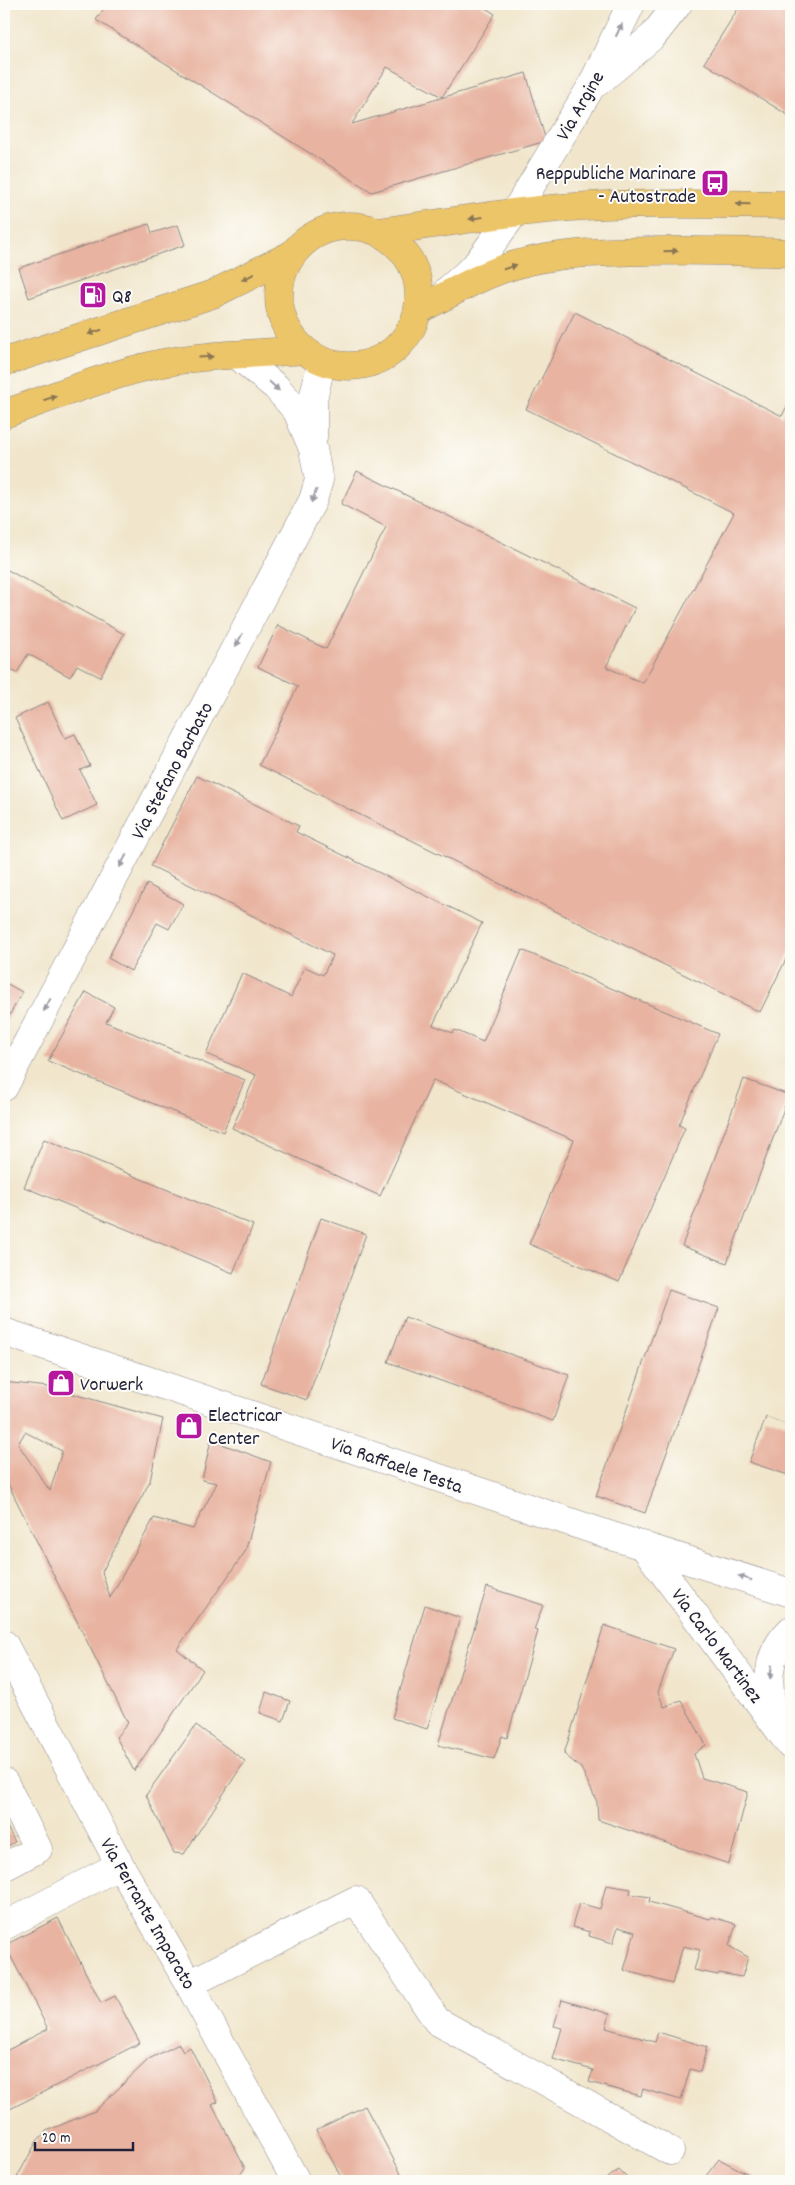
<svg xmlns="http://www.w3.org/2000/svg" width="795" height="2185" font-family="Dekko,sans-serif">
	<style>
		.building { fill: #e8b3a0; fill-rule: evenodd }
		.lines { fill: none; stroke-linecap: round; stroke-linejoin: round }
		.minor-casing { stroke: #8a8484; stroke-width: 29 }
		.major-casing { stroke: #8a8484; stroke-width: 29 }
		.minor { stroke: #fff; stroke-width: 28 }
		.major { stroke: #edc569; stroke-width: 28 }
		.oneway { fill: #9c9ca7 }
		.oneway2 { fill: #887452 }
		.labels { text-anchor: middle; stroke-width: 4; stroke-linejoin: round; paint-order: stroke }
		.street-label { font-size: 20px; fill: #22223b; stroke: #fdfcf7 }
		.poi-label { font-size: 20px; fill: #22223b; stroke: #fdfcf7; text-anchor: start }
	</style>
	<rect width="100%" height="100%" fill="#fdfcf7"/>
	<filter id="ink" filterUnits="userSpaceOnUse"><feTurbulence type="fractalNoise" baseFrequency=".02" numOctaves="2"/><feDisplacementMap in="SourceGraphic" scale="10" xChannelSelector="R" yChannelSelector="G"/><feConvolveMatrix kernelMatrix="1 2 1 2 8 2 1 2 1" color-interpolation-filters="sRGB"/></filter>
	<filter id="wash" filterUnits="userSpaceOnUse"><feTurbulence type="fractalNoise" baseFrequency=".0096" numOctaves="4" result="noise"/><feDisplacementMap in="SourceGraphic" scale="20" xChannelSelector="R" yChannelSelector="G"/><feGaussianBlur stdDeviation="1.12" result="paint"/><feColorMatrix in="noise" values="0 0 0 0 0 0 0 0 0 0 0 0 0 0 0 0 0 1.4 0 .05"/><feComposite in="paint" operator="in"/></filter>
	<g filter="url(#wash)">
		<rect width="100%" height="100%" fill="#f1e6cc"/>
		<g id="blocks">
			<path class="building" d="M 107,4 L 479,4 L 495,14 L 442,97 L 387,67 L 352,124 L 526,73 L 546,141 L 372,192 L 96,20 Z
				M 741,4 L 791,4 L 791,117 L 704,63 Z
				M 149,224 L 152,233 L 178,225 L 185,245 L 29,298 L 19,268 Z
				M 575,312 L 782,416 L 791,398 L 791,949 L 760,1012 L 259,765 L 298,686 L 258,667 L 278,625 L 326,649 L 386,527 L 341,504 L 357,471 L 635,608 L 606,667 L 643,683 L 734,513 L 526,409 Z
				M 4,568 L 124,634 L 100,677 L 77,665 L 70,677 L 28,654 L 17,673 L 4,666 Z
				M 48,702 L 65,738 L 75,734 L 90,766 L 80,770 L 97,805 L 63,821 L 15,718 Z
				M 197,776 L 299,826 L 296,832 L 482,923 L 433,1025 L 453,1033 L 455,1030 L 483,1042 L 522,950 L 718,1034 L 679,1125 L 685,1128 L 619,1282 L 529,1244 L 574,1140 L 433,1080 L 380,1196 L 232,1128 L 256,1075 L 206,1054 L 242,973 L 291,997 L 305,967 L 323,975 L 333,955 L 151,866 Z
				M 147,884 L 183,904 L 169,929 L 157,923 L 131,971 L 108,958 Z
				M 4,982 L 22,992 L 4,1026 Z
				M 86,992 L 114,1007 L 106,1022 L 245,1080 L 223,1132 L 48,1061 Z
				M 744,1079 L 789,1095 L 727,1263 L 682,1246 Z
				M 44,1139 L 253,1225 L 233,1273 L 24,1187 Z
				M 321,1218 L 366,1234 L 307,1400 L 261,1384 Z
				M 669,1290 L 719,1308 L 645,1513 L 596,1496 Z
				M 405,1317 L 569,1375 L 553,1421 L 388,1362 Z
				M 4,1382 L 48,1387 L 163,1419 L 150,1481 L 102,1572 L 110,1598 L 154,1518 L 193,1529 L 217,1483 L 202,1480 L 211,1440 L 271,1462 L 245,1552 L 177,1649 L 203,1670 L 134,1771 L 116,1737 L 128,1723 L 4,1476 ZM 25,1432 L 62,1451 L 50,1491 L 18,1444 Z
				M 766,1417 L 791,1426 L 791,1476 L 749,1462 Z
				M 487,1587 L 543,1605 L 534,1630 L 538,1631 L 507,1738 L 502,1736 L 494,1759 L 438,1745 Z
				M 425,1605 L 460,1618 L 427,1729 L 392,1718 Z
				M 604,1625 L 674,1649 L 658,1692 L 664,1707 L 681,1700 L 706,1745 L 694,1754 L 702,1778 L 748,1792 L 729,1864 L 598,1820 L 597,1802 L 581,1768 L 564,1754 Z
				M 266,1692 L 290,1701 L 283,1721 L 260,1713 Z
				M 196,1725 L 245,1761 L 184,1854 L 174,1853 L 146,1795 Z
				M 4,1821 L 15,1842 L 4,1848 Z
				M 606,1885 L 631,1889 L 630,1894 L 650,1897 L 649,1902 L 710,1919 L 712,1917 L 736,1924 L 729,1946 L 748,1957 L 742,1977 L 719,1973 L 718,1975 L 694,1970 L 700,1950 L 683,1946 L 672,1984 L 624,1970 L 635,1932 L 618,1927 L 613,1943 L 589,1936 L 590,1932 L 572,1927 L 579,1903 L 600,1909 Z
				M 58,1918 L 101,2003 L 115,1996 L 140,2043 L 4,2112 L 4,2052 L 48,2029 L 5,1945 Z
				M 562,2000 L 610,2014 L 606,2028 L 655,2042 L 658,2032 L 707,2047 L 700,2072 L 690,2069 L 681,2100 L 643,2089 L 641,2096 L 589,2082 L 593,2070 L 553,2059 L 562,2028 L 554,2026 Z
				M 179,2044 L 183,2051 L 190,2047 L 218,2102 L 212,2105 L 245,2168 L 235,2181 L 15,2181 L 37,2141 L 46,2131 L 95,2111 L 149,2059 Z
				M 365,2106 L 405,2181 L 343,2181 L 316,2130 Z
				M 719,2159 L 762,2181 L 725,2181 L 721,2178 L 719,2181 L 702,2181 Z
				M 619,2170 L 630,2181 L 603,2181 Z"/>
		</g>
	</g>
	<g filter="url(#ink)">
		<use href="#blocks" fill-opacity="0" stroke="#8a8484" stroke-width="1"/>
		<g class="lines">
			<defs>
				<path id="minor" d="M 598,82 L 653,36 L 678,4
					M 448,290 L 475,266 L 515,212 L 591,87 L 631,4
					M 313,437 L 313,399 L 322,361
					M 4,1087 L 313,500 L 319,480 L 313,449 L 297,411 L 276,387 L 237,355
					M 4,1332 L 618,1538 L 791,1593
					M 643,1545 L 791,1746
					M 4,1644 L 120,1865 L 189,1984 L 296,2181
					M 775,1719 C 767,1686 764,1655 791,1630
					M 4,1782 L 38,1849 L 4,1867
					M 4,1926 L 120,1865
					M 189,1984 L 356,1900 L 437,2021 L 670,2151"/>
				<path id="major" d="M279 296a70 70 0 1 1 140 0a70 70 0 1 1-140 0Z
					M 380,232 C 455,221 530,208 606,205 C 667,203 729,204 791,205
					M 418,310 C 450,294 481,275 515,265 C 559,252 604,252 650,251 C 698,250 744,251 791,253
					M 4,362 L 213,294 L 291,255
					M 4,414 C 56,396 109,374 163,363 C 209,354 257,354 304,350"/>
			</defs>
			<use href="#minor" class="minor-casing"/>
			<use href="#major" class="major-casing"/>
			<use href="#minor" class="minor"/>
			<use href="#major" class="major"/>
		</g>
		<defs><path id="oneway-solid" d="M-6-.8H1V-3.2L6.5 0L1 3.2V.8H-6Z" transform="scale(1.25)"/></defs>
		<g class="oneway">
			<use href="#oneway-solid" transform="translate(619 30) rotate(-64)"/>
			<use href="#oneway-solid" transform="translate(274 386) rotate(43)"/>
			<use href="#oneway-solid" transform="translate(314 496) rotate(111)"/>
			<use href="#oneway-solid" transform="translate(239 640) rotate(118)"/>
			<use href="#oneway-solid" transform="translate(123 861) rotate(118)"/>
			<use href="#oneway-solid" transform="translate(47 1005) rotate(118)"/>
			<use href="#oneway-solid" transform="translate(745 1578) rotate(-162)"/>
			<use href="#oneway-solid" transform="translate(771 1672) rotate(97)"/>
		</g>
		<g class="oneway2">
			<use href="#oneway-solid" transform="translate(743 204) rotate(-179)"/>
			<use href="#oneway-solid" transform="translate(476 218) rotate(172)"/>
			<use href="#oneway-solid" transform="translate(671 251) rotate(-1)"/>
			<use href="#oneway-solid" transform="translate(510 267) rotate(-19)"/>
			<use href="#oneway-solid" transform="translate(248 277) rotate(154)"/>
			<use href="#oneway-solid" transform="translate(95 332) rotate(162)"/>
			<use href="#oneway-solid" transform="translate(206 357) rotate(-3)"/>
			<use href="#oneway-solid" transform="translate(50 398) rotate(-19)"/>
		</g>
	</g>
	<defs>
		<symbol id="bus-square" viewBox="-11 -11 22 22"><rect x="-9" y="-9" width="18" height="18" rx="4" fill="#b5179e" stroke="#fdfcf7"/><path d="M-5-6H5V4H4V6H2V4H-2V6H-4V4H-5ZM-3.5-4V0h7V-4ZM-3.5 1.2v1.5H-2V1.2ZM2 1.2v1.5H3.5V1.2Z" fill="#fff"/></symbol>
		<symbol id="fuel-square" viewBox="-11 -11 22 22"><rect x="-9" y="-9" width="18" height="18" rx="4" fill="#b5179e" stroke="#fdfcf7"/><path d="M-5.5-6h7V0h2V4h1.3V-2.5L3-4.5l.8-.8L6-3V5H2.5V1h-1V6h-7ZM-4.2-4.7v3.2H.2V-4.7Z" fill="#fff"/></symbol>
		<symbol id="shop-square" viewBox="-11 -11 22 22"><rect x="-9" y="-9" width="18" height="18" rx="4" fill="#b5179e" stroke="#fdfcf7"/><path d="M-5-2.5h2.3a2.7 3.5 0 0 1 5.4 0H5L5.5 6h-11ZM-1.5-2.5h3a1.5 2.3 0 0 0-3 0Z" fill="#fff"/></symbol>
	</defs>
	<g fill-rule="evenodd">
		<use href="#bus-square" x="699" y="167" width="32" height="32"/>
		<use href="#fuel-square" x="77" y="279" width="32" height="32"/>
		<use href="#shop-square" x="45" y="1367" width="32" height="32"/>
		<use href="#shop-square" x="173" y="1410" width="32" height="32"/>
	</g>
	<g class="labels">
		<g class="street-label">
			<text transform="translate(579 105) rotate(-60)" y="7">Via Argine</text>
			<text transform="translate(171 770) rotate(-62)" y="7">Via Stefano Barbato</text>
			<text transform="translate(397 1464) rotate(19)" y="7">Via Raffaele Testa</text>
			<text transform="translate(718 1645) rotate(53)" y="7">Via Carlo Martinez</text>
			<text transform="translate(149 1913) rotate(60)" y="7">Via Ferrante Imparato</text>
		</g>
		<g class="poi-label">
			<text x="696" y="179" text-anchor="end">Reppubliche Marinare<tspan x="696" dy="23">- Autostrade</tspan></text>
			<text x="112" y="302">Q8</text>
			<text x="80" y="1390">Vorwerk</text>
			<text x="208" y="1421">Electricar<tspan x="208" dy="23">Center</tspan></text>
		</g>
	</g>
	<rect width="795" height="2185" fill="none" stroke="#fdfcf7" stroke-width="20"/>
	<path d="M35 2142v8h98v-8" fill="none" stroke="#22223b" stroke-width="2.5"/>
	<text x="42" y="2142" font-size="15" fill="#22223b" stroke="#fdfcf7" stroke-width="4" paint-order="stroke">20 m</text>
</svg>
